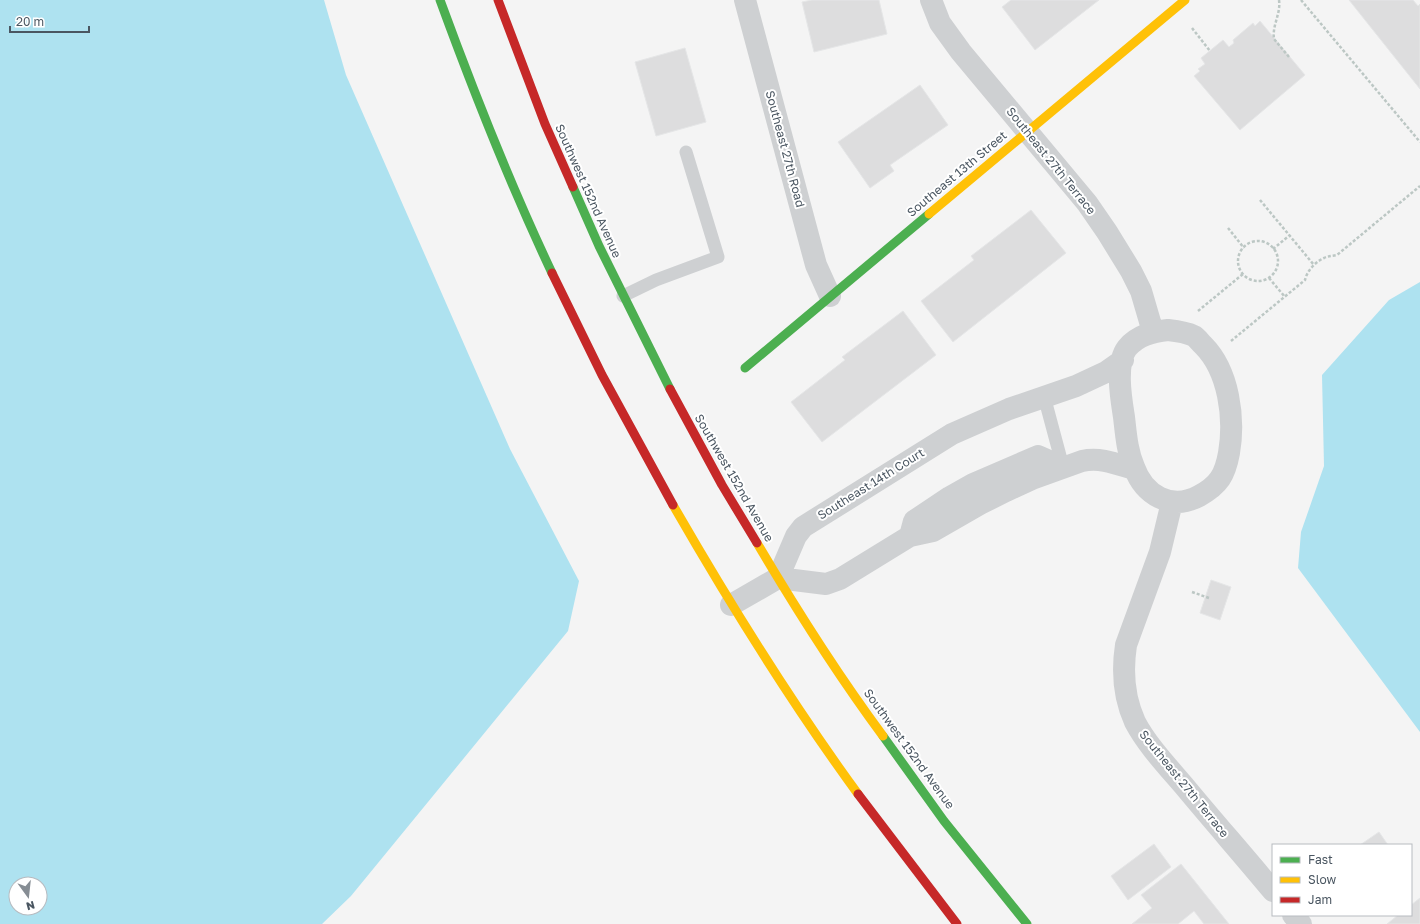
<svg xmlns="http://www.w3.org/2000/svg" width="1420" height="924" font-family="'Golos Text',sans-serif">
	<style>
		.water { fill: #aee2f0; fill-rule: evenodd }
		.building { fill: #ddddde; stroke: #e5e6e7 }
		.lines { fill: none; stroke-linecap: round; stroke-linejoin: round }
		.path { stroke: #bcc7c4; stroke-width: 2.5; stroke-dasharray: 3 2; stroke-linecap: butt }
		.lane { stroke: #ced0d2; stroke-width: 13 }
		.street { stroke: #ced0d2; stroke-width: 22 }
		.fast { stroke: #4caf50; stroke-width: 9 }
		.slow { stroke: #ffc107; stroke-width: 9 }
		.jam { stroke: #c62828; stroke-width: 9 }
		.labels { text-anchor: middle; stroke-width: 4; stroke-linejoin: round; paint-order: stroke }
		.street-label { font-size: 12px; fill: #4a5661; stroke: #fff }
	</style>
	<rect width="100%" height="100%" fill="#f4f4f4"/>
	<path class="water" d="M 0,0 L 324,0 L 346,75 L 510,449 L 579,581 L 568,631 L 351,896 L 322,924 L 0,924 ZM 16,884 L 40,884 L 40,908 L 16,908 Z
		M 1420,282 L 1420,732 L 1298,568 L 1301,532 L 1324,466 L 1322,375 L 1389,300 Z"/>
	<path class="building" d="M 812,0 L 879,0 L 887,34 L 814,52 L 802,2 Z
		M 1011,0 L 1099,0 L 1035,50 L 1002,7 Z
		M 1349,0 L 1413,0 L 1418,6 L 1420,4 L 1420,89 Z
		M 1260,21 L 1305,75 L 1240,130 L 1194,76 L 1200,71 L 1198,69 L 1205,64 L 1201,58 L 1223,40 L 1229,47 L 1234,43 L 1233,40 L 1253,23 L 1255,26 Z
		M 685,48 L 706,122 L 656,136 L 635,62 Z
		M 920,85 L 948,125 L 890,165 L 894,171 L 870,188 L 838,142 Z
		M 1031,210 L 1066,253 L 953,342 L 921,301 L 974,260 L 971,256 Z
		M 903,311 L 936,355 L 822,442 L 791,402 L 845,360 L 842,357 Z
		M 1211,580 L 1231,587 L 1220,620 L 1200,613 Z
		M 1379,832 L 1388,845 L 1360,845 Z
		M 1154,844 L 1171,867 L 1128,900 L 1111,876 Z
		M 1181,864 L 1229,924 L 1204,924 L 1194,911 L 1178,924 L 1132,924 L 1152,908 L 1141,895 Z
		M 1420,898 L 1420,924 L 1387,924 L 1398,915 L 1411,915 L 1411,905 Z"/>
	<g class="lines">
		<path class="path" d="M 1279,0 C 1281,14 1272,25 1274,39 L 1289,57
			M 1301,0 L 1420,142
			M 1192,28 L 1210,51
			M 1260,200 L 1314,265
			M 1228,228 L 1244,248
			M1238 261a20 20 0 1 1 40 0a20 20 0 1 1-40 0Z
			M 1273,249 L 1290,235
			M 1269,278 L 1285,297
			M 1198,311 L 1243,274
			M 1231,341 L 1305,280 C 1307,271 1315,262 1324,258 C 1328,256 1332,256 1337,255 L 1420,186
			M 1192,592 L 1209,598"/>
		<path class="lane" d="M 623,296 L 656,280 L 718,257 L 686,152
			M 1044,396 L 1063,467"/>
		<path class="street" d="M 745,0 L 816,265 L 830,296
			M 931,0 L 940,23 L 961,52 L 1087,203 L 1107,232 L 1131,271 L 1141,291 L 1153,332
			M 1168,330 C 1177,331 1186,332 1194,336 C 1197,338 1200,342 1203,345 C 1229,371 1235,418 1229,453 C 1225,475 1219,485 1199,496 C 1171,511 1144,495 1134,467 C 1127,451 1126,434 1124,417 C 1121,398 1115,364 1127,348 C 1138,335 1152,332 1168,330 Z
			M 1172,502 L 1160,552 L 1126,645 C 1122,671 1124,698 1135,722 C 1147,745 1168,767 1185,787 C 1214,822 1244,856 1273,891
			M 910,536 L 914,521 L 950,497 L 973,484 L 1038,456 L 1063,467
			M 778,578 L 796,536 L 803,527 L 952,434 L 1009,409 L 1076,386 L 1106,372 L 1123,360
			M 778,578 L 826,584 L 840,579 L 910,536 L 933,531 L 980,504 L 1006,491 L 1032,479 L 1082,461 C 1101,457 1117,464 1134,469
			M 731,605 L 778,578
			M 1293,915 L 1301,924"/>
		<path class="fast" d="M 440,0 C 474,93 510,184 552,273
			M 573,187 L 599,246 L 670,389
			M 745,368 L 929,214
			M 883,736 L 944,821 L 1027,924"/>
		<path class="slow" d="M 929,214 L 1185,0
			M 673,505 C 730,604 790,701 858,794
			M 757,543 C 796,609 837,674 883,736"/>
		<path class="jam" d="M 498,0 L 545,124 L 573,187
			M 552,273 L 602,375 L 673,505
			M 670,389 L 722,485 L 757,543
			M 858,794 L 957,924"/>
	</g>
	<g class="labels">
		<g class="street-label">
			<text transform="translate(785 149) rotate(75)" y="4">Southeast 27th Road</text>
			<text transform="translate(1051 161) rotate(51)" y="4">Southeast 27th Terrace</text>
			<text transform="translate(957 174) rotate(-40)" y="4">Southeast 13th Street</text>
			<text transform="translate(588 191) rotate(66)" y="4">Southwest 152nd Avenue</text>
			<text transform="translate(734 478) rotate(60)" y="4">Southwest 152nd Avenue</text>
			<text transform="translate(871 484) rotate(-32)" y="4">Southeast 14th Court</text>
			<text transform="translate(909 749) rotate(54)" y="4">Southwest 152nd Avenue</text>
			<text transform="translate(1184 784) rotate(51)" y="4">Southeast 27th Terrace</text>
		</g>
	</g>
	<rect x="1272" y="844" width="140" height="72" fill="#ffffff" stroke="#b7bbc0"/>
	<rect x="1280" y="857" width="20" height="6" fill="#4caf50" stroke="#b7bbc0"/>
	<text x="1308" y="864" font-size="12" fill="#4a5661">Fast</text>
	<rect x="1280" y="877" width="20" height="6" fill="#ffc107" stroke="#b7bbc0"/>
	<text x="1308" y="884" font-size="12" fill="#4a5661">Slow</text>
	<rect x="1280" y="897" width="20" height="6" fill="#c62828" stroke="#b7bbc0"/>
	<text x="1308" y="904" font-size="12" fill="#4a5661">Jam</text>
	<g transform="translate(28 896) rotate(165)"><circle r="19" fill="#ffffff" stroke="#b7bbc0"/>
	<path d="M0-3L7 15L0 10L-7 15Z" fill="#868d94"/>
	<text y="-6" font-size="11" font-weight="bold" text-anchor="middle" fill="#4a5661">N</text>
	</g>
	<path d="M10 26v6h79v-6" fill="none" stroke="#4a5661" stroke-width="2"/>
	<text x="16" y="26" font-size="12" fill="#4a5661" stroke="#ffffff" stroke-width="3" paint-order="stroke">20 m</text>
</svg>
